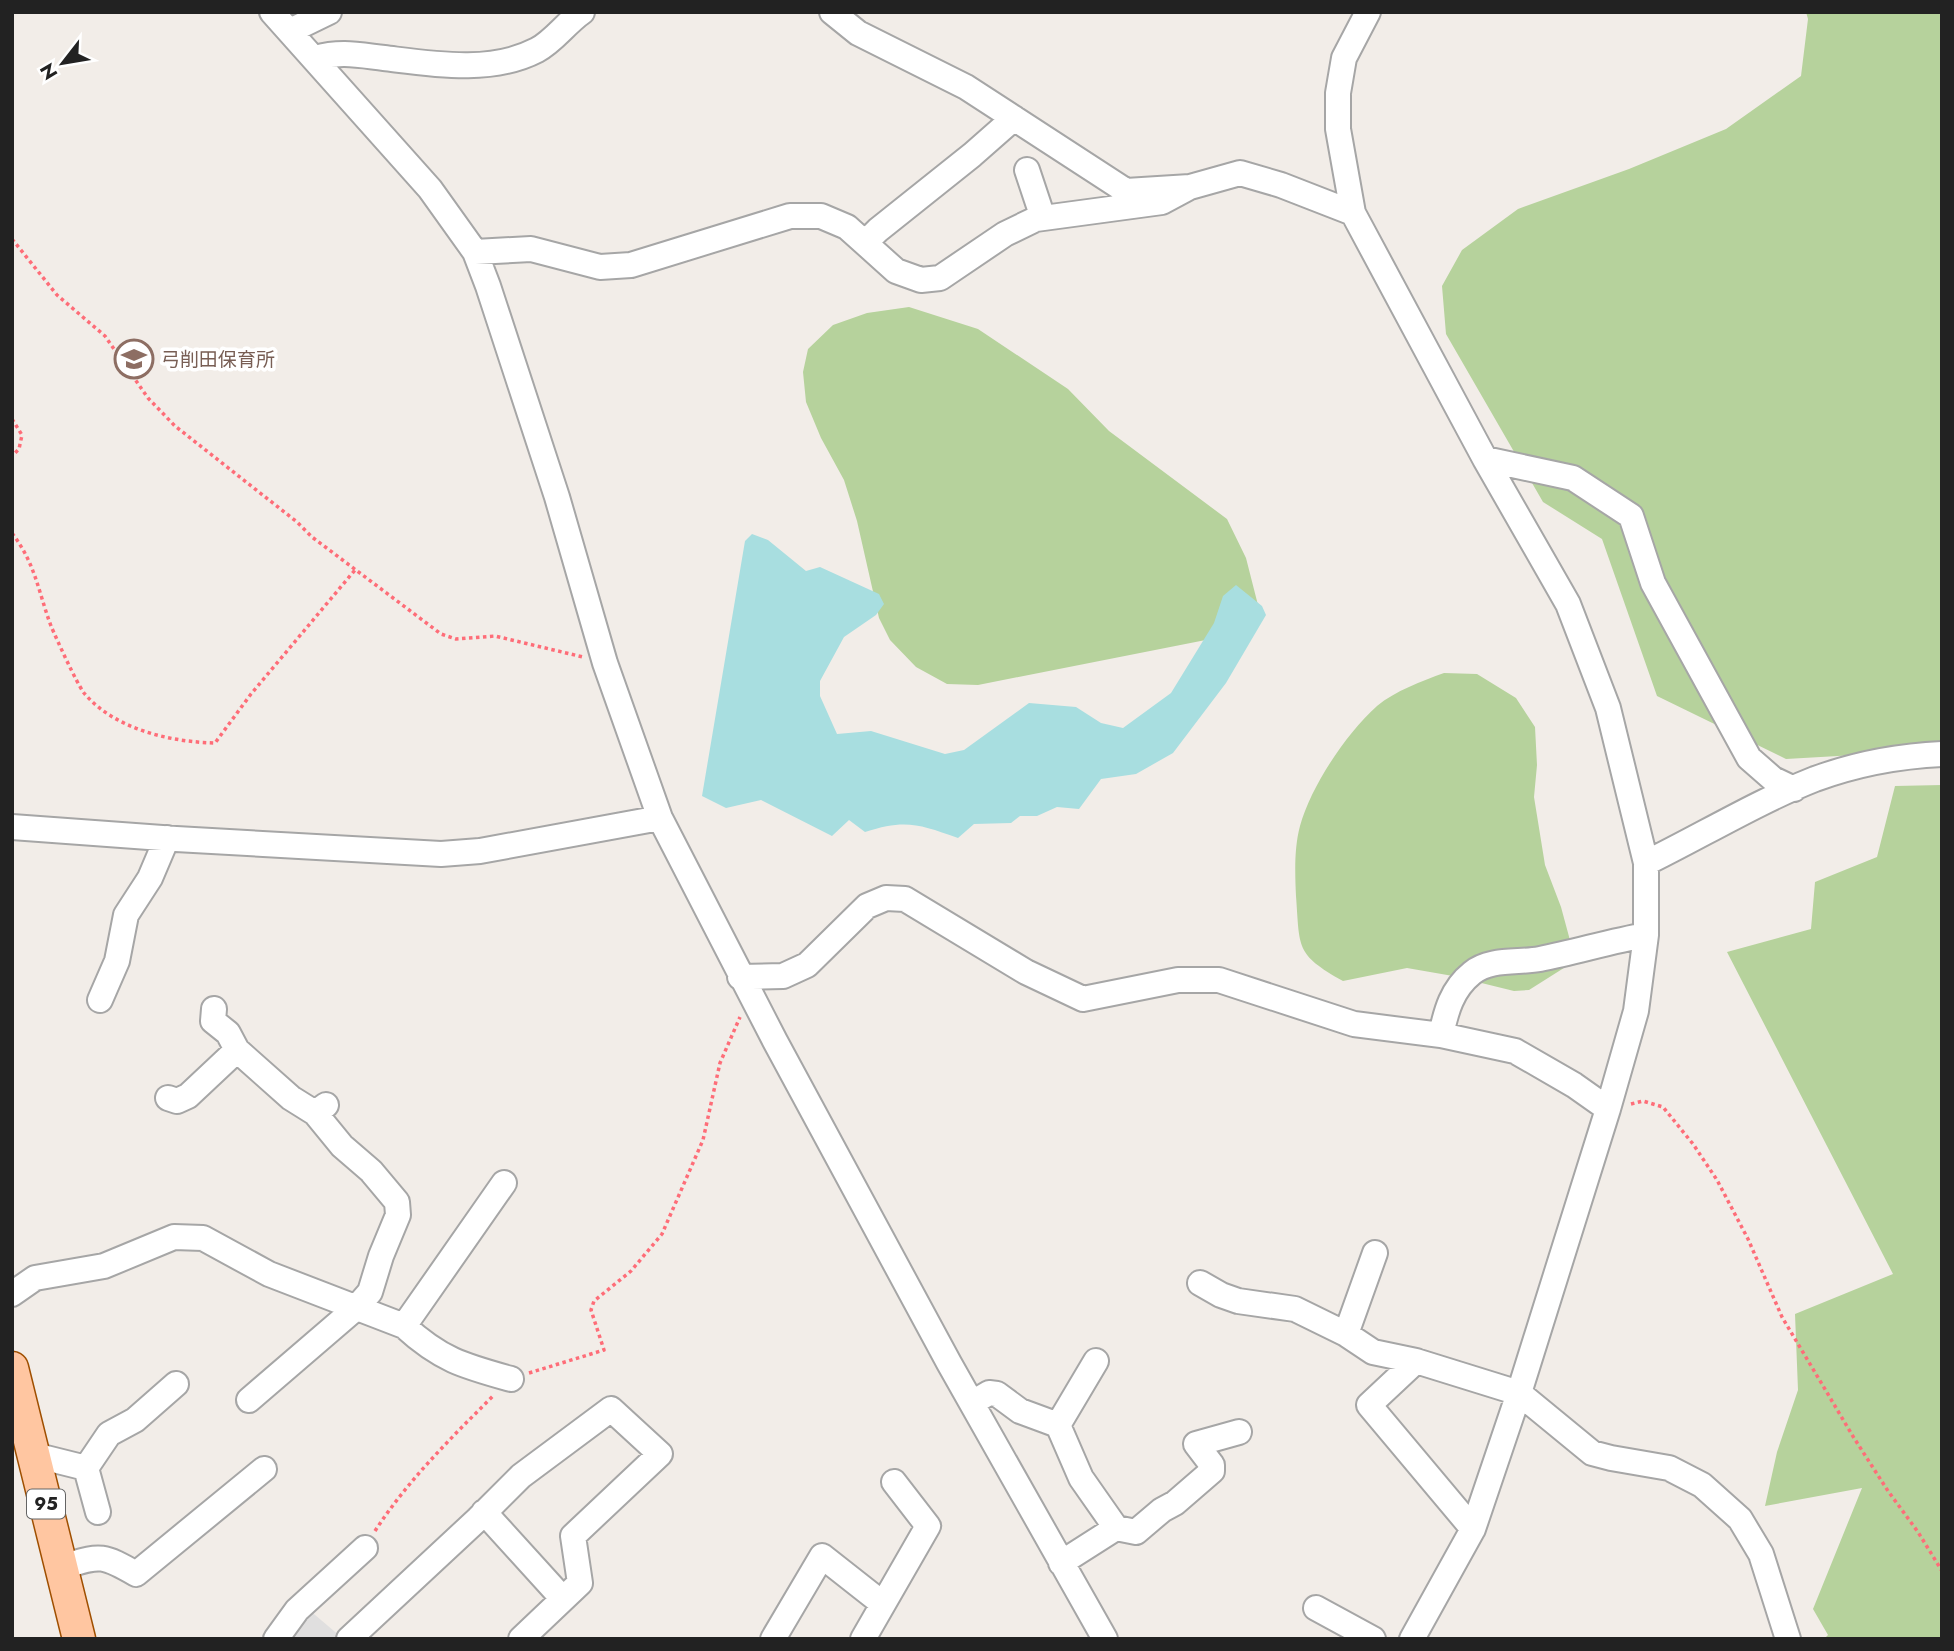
<svg xmlns="http://www.w3.org/2000/svg" width="1954" height="1651" font-family="Jost,'Noto Sans JP',sans-serif">
	<style>
		.residential { fill: #e0dfdf }
		.forest { fill: #b6d29c }
		.water { fill: #a8dee0 }
		.lines { fill: none; stroke-linecap: round; stroke-linejoin: round }
		.minor-casing { stroke: #a6a6a6; stroke-width: 28 }
		.major-casing { stroke: #9f4f00; stroke-width: 35 }
		.path { stroke: #fe6d78; stroke-width: 3.5; stroke-dasharray: 3.5 3.5; stroke-linecap: butt }
		.minor { stroke: #fff; stroke-width: 24 }
		.major { stroke: #ffc6a1; stroke-width: 32 }
		.labels { text-anchor: middle; stroke-width: 7; stroke-linejoin: round; paint-order: stroke }
		.shield { fill: #fff; stroke: #646464; stroke-width: 2 }
		.shield-label { font-size: 18px; font-weight: bold; fill: #222 }
		.education-label { font-size: 19px; fill: #785e54; stroke: #fff; text-anchor: start }
	</style>
	<rect width="100%" height="100%" fill="#f2ede8"/>
	<path class="residential" d="M 308,1609 L 341,1637 L 340,1639 L 285,1639 Z"/>
	<path class="forest" d="M 1806,12 L 1942,12 L 1942,750 L 1786,759 L 1657,696 L 1602,539 L 1543,502 L 1446,334 L 1442,286 L 1462,250 L 1518,209 L 1629,169 L 1726,129 L 1801,76 L 1808,19 Z
		M 909,307 L 978,329 L 1068,389 L 1109,431 L 1227,519 L 1246,558 L 1259,609 L 1236,634 L 978,685 L 947,684 L 916,667 L 890,640 L 879,618 L 857,521 L 844,480 L 821,438 L 806,402 L 803,372 L 808,349 L 833,325 L 867,313 Z
		M 1444,673 L 1477,674 L 1516,698 L 1535,727 L 1537,765 L 1534,797 L 1545,865 L 1561,907 L 1571,944 L 1567,966 L 1529,990 L 1514,991 L 1453,976 L 1407,968 L 1343,981 C 1295,954 1300,948 1296,896 C 1295,874 1294,848 1300,826 C 1311,786 1346,734 1377,706 C 1395,691 1422,681 1444,673 Z
		M 1942,785 L 1942,1639 L 1824,1639 L 1828,1635 L 1813,1609 L 1862,1488 L 1765,1506 L 1777,1452 L 1798,1390 L 1795,1314 L 1893,1274 L 1727,952 L 1811,929 L 1815,882 L 1877,857 L 1895,786 Z"/>
	<path class="water" d="M 752,534 L 768,540 L 806,571 L 820,567 L 879,594 L 884,604 L 876,615 L 844,637 L 820,681 L 820,696 L 837,734 L 871,731 L 945,754 L 964,750 L 1029,703 L 1076,707 L 1101,723 L 1123,728 L 1171,693 L 1214,623 L 1223,596 L 1236,585 L 1262,606 L 1266,615 L 1226,683 L 1173,753 L 1136,774 L 1101,779 L 1079,809 L 1057,807 L 1037,816 L 1020,816 L 1011,823 L 974,824 L 958,838 C 919,824 905,819 865,832 L 849,820 L 832,836 L 761,800 L 726,808 L 702,796 L 745,541 Z"/>
	<g class="lines">
		<defs>
			<path id="minor" d="M 272,12 L 430,189 L 475,252 L 488,286 L 557,497 L 605,663 L 660,818 L 775,1041 L 949,1363 L 1105,1639
				M 832,12 L 858,33 L 966,87 L 1126,191 L 1190,187 L 1240,173 L 1281,185 L 1353,213
				M 1368,12 L 1344,58 L 1338,93 L 1338,129 L 1353,213 L 1485,459 L 1568,604 L 1608,708 L 1646,863 L 1646,935 L 1636,1011 L 1608,1109 L 1519,1393 L 1473,1529 L 1412,1639
				M 290,31 L 329,12
				M 315,58 C 341,51 358,55 384,58 C 433,64 491,74 537,50 C 554,41 566,23 582,12
				M 1027,170 L 1043,218
				M 865,243 L 878,230 L 972,155 L 1014,118
				M 475,252 L 531,249 L 600,267 L 631,265 L 790,216 L 821,216 L 847,227 L 896,271 L 921,280 L 940,278 L 1005,234 L 1036,219 L 1162,202 L 1190,187
				M 1485,459 L 1573,478 L 1631,516 L 1653,583 L 1749,758 L 1773,779 L 1794,789
				M 12,827 L 176,839 L 441,854 L 480,851 L 660,818
				M 1646,863 C 1701,836 1759,801 1815,779 C 1856,764 1898,756 1942,754
				M 740,977 L 783,976 L 807,965 L 867,906 L 886,898 L 905,899 L 1026,972 L 1083,999 L 1178,980 L 1219,980 L 1354,1024 L 1441,1035 L 1515,1051 L 1574,1085 L 1608,1109
				M 100,1000 L 117,961 L 126,915 L 150,878 L 167,838
				M 214,1009 L 213,1021 L 228,1033 L 237,1050
				M 1441,1035 C 1446,1011 1452,989 1472,973 C 1490,958 1518,963 1540,959 C 1576,952 1611,941 1646,935
				M 168,1098 L 177,1101 L 188,1096 L 237,1050 L 291,1098 L 315,1113
				M 1375,1253 L 1346,1334 L 1373,1352 L 1416,1361
				M 1200,1283 L 1221,1295 L 1238,1301 L 1295,1309 L 1346,1334
				M 12,1294 L 35,1278 L 104,1266 L 174,1237 L 203,1238 L 269,1274 L 404,1326 L 504,1183
				M 404,1326 C 441,1360 464,1366 511,1379
				M 249,1400 L 356,1308 L 370,1292 L 381,1256 L 398,1215 L 397,1202 L 371,1171 L 342,1146 L 315,1113 L 326,1105
				M 972,1403 L 989,1393 L 997,1394 L 1020,1411 L 1058,1425
				M 34,1455 L 86,1468 L 98,1512
				M 86,1468 L 109,1434 L 135,1420 L 176,1384
				M 484,1512 L 563,1599
				M 1116,1528 L 1136,1532 L 1162,1510 L 1175,1503 L 1212,1471 L 1212,1465 L 1196,1444 L 1239,1432
				M 1473,1529 L 1369,1405 L 1416,1361 L 1519,1393 L 1592,1453 L 1611,1458 L 1669,1468 L 1702,1485 L 1740,1519 L 1761,1554 L 1788,1639
				M 1061,1563 L 1116,1528 L 1081,1478 L 1058,1425 L 1096,1361
				M 61,1567 C 100,1556 100,1553 136,1574 L 264,1469
				M 1316,1608 L 1373,1639
				M 276,1639 L 297,1610 L 365,1548
				M 349,1639 L 478,1519 L 521,1476 L 611,1409 L 660,1454 L 573,1536 L 580,1583 L 521,1639
				M 773,1639 L 822,1556 L 883,1604
				M 863,1639 L 928,1526 L 894,1482"/>
			<path id="major" d="M 12,1368 L 79,1639"/>
		</defs>
		<use href="#minor" class="minor-casing"/>
		<use href="#major" class="major-casing"/>
		<path class="path" d="M 12,239 L 57,295 L 105,336 L 148,398 L 175,426 L 297,522 L 312,537 L 441,634 L 456,639 L 495,636 L 583,657
			M 12,419 L 22,435 L 19,449 L 12,456
			M 12,533 C 36,565 38,591 51,626 C 57,640 76,682 84,693 C 114,729 170,742 215,743 L 251,694 L 355,570
			M 1631,1104 L 1643,1101 L 1663,1107 L 1693,1144 L 1717,1180 L 1748,1239 L 1782,1317 L 1854,1438 L 1888,1491 L 1918,1532 L 1942,1571
			M 529,1373 L 604,1350 L 591,1310 L 594,1301 L 631,1271 L 662,1234 L 703,1140 L 720,1063 L 740,1017
			M 375,1531 C 408,1480 451,1438 494,1395"/>
		<use href="#minor" class="minor"/>
		<use href="#major" class="major"/>
	</g>
	<defs>
		<symbol id="school-ring" viewBox="-11 -11 22 22"><circle r="9.5" fill="#fff" stroke="#8d6e63" stroke-width="1.5"/><path d="M0-5L7-2L0 1L-7-2ZM-4 1L0 2.5L4 1V4Q0 6-4 4Z" fill="#8d6e63"/></symbol>
	</defs>
	<g fill-rule="evenodd">
		<use href="#school-ring" x="112" y="337" width="44" height="44"/>
	</g>
	<g class="labels">
		<rect class="shield" x="27" y="1489.5" width="38" height="29" rx="5"/>
		<g class="shield-label">
			<text x="46" y="1510">95</text>
		</g>
		<g class="education-label">
			<text x="161" y="366">弓削田保育所</text>
		</g>
	</g>
	<rect width="1954" height="1651" fill="none" stroke="#222222" stroke-width="28"/>
	<g transform="translate(63 63) rotate(239)" stroke="#ffffff" stroke-width="5" paint-order="stroke">
	<path d="M0-5L12 26L0 18L-12 26Z" fill="#222222"/>
	<text y="-10" font-size="19" font-weight="bold" text-anchor="middle" fill="#222222">N</text>
	</g>
</svg>
